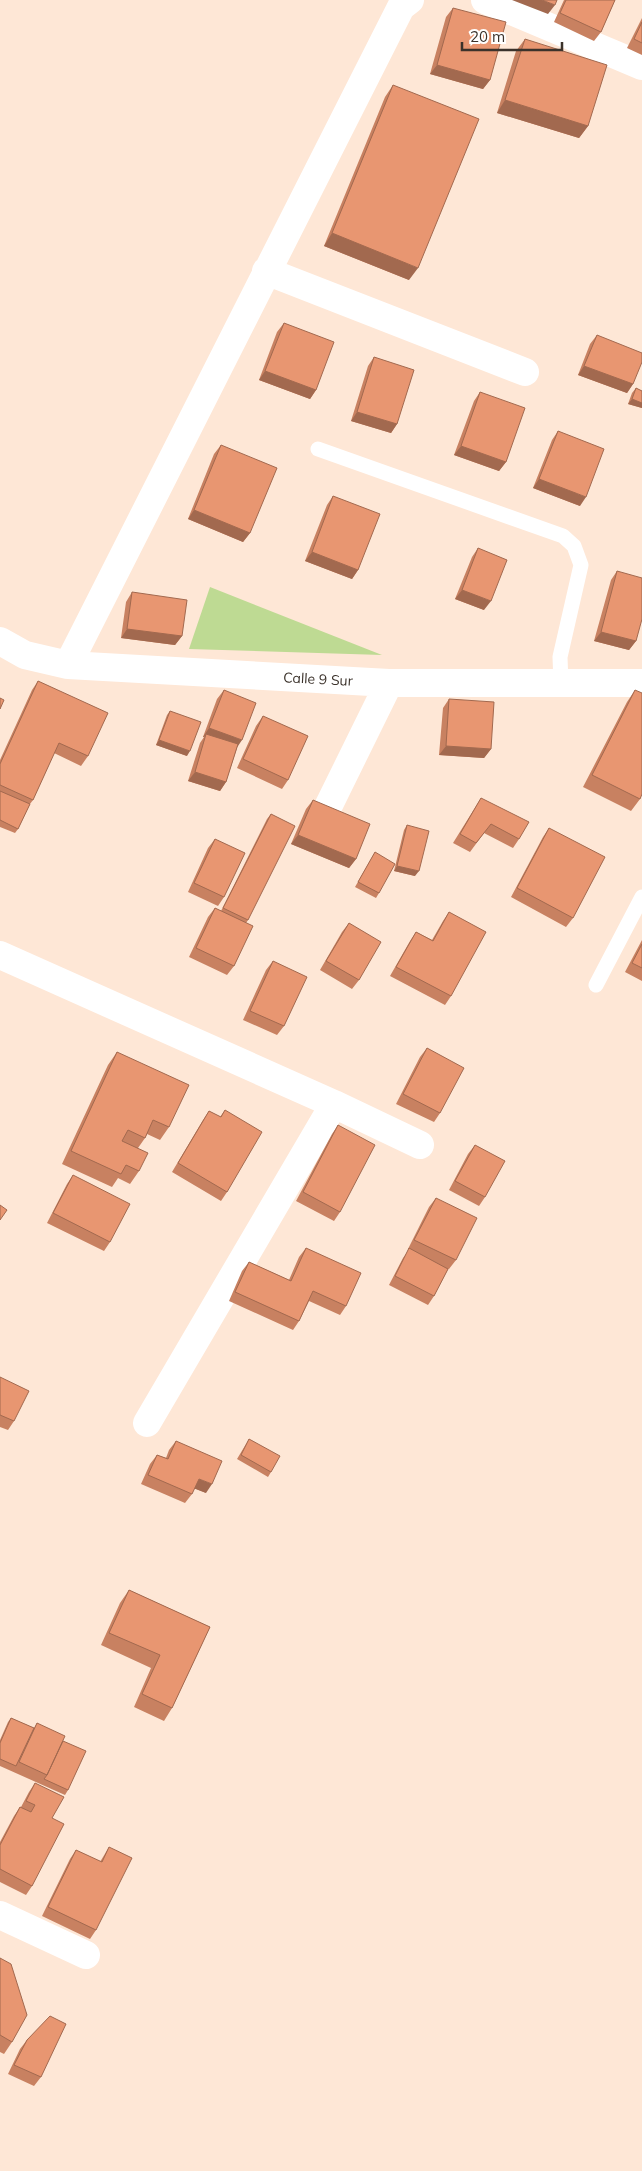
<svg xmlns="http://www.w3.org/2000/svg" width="642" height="2171" font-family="Mulish,sans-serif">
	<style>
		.green { fill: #beda93 }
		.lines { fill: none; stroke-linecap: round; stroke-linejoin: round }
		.service { stroke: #fff; stroke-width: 15 }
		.minor { stroke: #fff; stroke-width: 28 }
		.wall { fill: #c88161 }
		.shaded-wall { fill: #a2694f }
		.building { fill: #e89671; stroke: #a2694f }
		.labels { text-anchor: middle; stroke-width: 4; stroke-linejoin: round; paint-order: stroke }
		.street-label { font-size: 14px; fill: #3b322b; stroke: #fff }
	</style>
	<rect width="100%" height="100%" fill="#fee7d6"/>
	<path class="green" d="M 210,587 L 382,655 L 189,649 Z"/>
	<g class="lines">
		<path class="service" d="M 318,449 L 563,536 L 574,546 L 581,565 L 560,657 L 561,684
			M 596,985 L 642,897"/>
		<path class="minor" d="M 485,0 L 642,66
			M 266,271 L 525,372
			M 0,641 L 25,655 L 68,665 L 389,683 L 642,683
			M 68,665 L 401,7 L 410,0
			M 325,813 L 389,683
			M 0,955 L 334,1104 L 420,1145
			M 147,1423 L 334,1104
			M 0,1915 L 86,1955"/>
	</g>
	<path class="wall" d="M 564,0 L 615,0 L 601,32 L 594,41 L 554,22 Z
		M 453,8 L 490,80 L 483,89 L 430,74 L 446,17 Z
		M 642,18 L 642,55 L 627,48 Z
		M 525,39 L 588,126 L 579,138 L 497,113 L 516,51 Z
		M 393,85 L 409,280 L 324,246 L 385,97 Z
		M 284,323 L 316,390 L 310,399 L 259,380 L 277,332 Z
		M 597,335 L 633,384 L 627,393 L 578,375 L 590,344 Z
		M 374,357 L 397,424 L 391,433 L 351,421 L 368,366 Z
		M 636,388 L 642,391 L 642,408 L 628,404 L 632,393 Z
		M 480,392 L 506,462 L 499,471 L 454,455 L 474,401 Z
		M 558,431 L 580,506 L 533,488 L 552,440 Z
		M 221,445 L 250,533 L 243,542 L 188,519 L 214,454 Z
		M 333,496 L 358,570 L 352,579 L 305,561 L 327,505 Z
		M 478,548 L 484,610 L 455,599 L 472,557 Z
		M 617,571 L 636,641 L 629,650 L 594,641 L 611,580 Z
		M 132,592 L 182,636 L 175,645 L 121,638 L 126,602 Z
		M 38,681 L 88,756 L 81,766 L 54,753 L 33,800 L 30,804 L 18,829 L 15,833 L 0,827 L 0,760 L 32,690 Z
		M 224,690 L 237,748 L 226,782 L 220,791 L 188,781 L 200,743 L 204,737 L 203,737 L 217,699 Z
		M 635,690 L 640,799 L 631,811 L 583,787 L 627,702 Z
		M 449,699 L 491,749 L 484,758 L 439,755 L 443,708 Z
		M 170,711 L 187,756 L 156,745 L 167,715 Z
		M 263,716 L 288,780 L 282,789 L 237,768 L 256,726 Z
		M 481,798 L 519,839 L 513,848 L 484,833 L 470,852 L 453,843 Z
		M 313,800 L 356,859 L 349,868 L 291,844 L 306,809 Z
		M 271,814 L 248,920 L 246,923 L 234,966 L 227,975 L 189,957 L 208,917 L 215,908 L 221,911 L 267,819 Z
		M 407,825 L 415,876 L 394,871 L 404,830 Z
		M 549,828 L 573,918 L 566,927 L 511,897 L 543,837 Z
		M 215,839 L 224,897 L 218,906 L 188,892 L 208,848 Z
		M 375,852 L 379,893 L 376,898 L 355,887 Z
		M 449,912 L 451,996 L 445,1005 L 390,976 L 410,941 L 416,932 L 432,940 L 443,921 Z
		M 349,923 L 359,980 L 352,989 L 320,970 L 342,932 Z
		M 642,940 L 642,981 L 625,972 Z
		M 273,961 L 284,1026 L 277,1035 L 243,1020 L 266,970 Z
		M 427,1048 L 440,1113 L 434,1122 L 396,1104 L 420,1057 Z
		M 117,1052 L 169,1127 L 160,1140 L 147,1134 L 145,1138 L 138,1148 L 139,1171 L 130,1184 L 118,1178 L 112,1187 L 62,1164 L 108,1065 Z
		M 225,1110 L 227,1192 L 221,1201 L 172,1172 L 203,1120 L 209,1111 L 220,1117 Z
		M 338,1125 L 340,1212 L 334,1221 L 296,1201 L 332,1134 Z
		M 475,1145 L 485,1197 L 479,1206 L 449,1190 L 468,1154 Z
		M 73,1175 L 110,1242 L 104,1251 L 47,1223 L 67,1184 Z
		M 436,1198 L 456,1260 L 449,1269 L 448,1269 L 434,1296 L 428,1305 L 389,1285 L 403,1258 L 409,1250 L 408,1249 L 429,1207 Z
		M 306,1248 L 346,1306 L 340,1315 L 309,1301 L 299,1321 L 293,1330 L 229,1301 L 242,1271 L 249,1262 L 289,1280 L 299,1257 Z
		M 0,1377 L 14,1421 L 8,1430 L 0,1427 Z
		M 249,1439 L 271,1472 L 268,1477 L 237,1459 Z
		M 176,1441 L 206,1493 L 194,1488 L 192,1494 L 185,1503 L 141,1484 L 150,1464 L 157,1455 L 166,1458 L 169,1450 Z
		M 129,1590 L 210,1627 L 172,1708 L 164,1721 L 134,1707 L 151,1668 L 101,1645 L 120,1603 Z
		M 11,1718 L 34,1728 L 37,1723 L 63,1741 L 68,1790 L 65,1795 L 0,1766 L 0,1740 L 8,1722 Z
		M 35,1783 L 52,1818 L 32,1886 L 26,1895 L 0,1882 L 0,1842 L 14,1816 L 20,1807 L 21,1807 L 29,1792 Z
		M 109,1847 L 96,1930 L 90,1939 L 42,1916 L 70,1859 L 76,1850 L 100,1862 Z
		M 0,1958 L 12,2042 L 4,2054 L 0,2052 Z
		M 27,2040 L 41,2077 L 34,2086 L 8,2074 L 20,2049 Z"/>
	<path class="shaded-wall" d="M 512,0 L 542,0 L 555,5 L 548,14 Z
		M 437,65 L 490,80 L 483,89 L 430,74 Z
		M 505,100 L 588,126 L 579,138 L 497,113 Z
		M 332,233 L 418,268 L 409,280 L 324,246 Z
		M 584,366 L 633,384 L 627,393 L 578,375 Z
		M 265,371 L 316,390 L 310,399 L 259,380 Z
		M 632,399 L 642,403 L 642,408 L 628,404 Z
		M 357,412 L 397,424 L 391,433 L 351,421 Z
		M 461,446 L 506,462 L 499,471 L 454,455 Z
		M 539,479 L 586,497 L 580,506 L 533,488 Z
		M 194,510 L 250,533 L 243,542 L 188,519 Z
		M 312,552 L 358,570 L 352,579 L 305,561 Z
		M 462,590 L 491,601 L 484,610 L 455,599 Z
		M 127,629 L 182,636 L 175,645 L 121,638 Z
		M 601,632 L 636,641 L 629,650 L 594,641 Z
		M 209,728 L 242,740 L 236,749 L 206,734 L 204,737 L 203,737 Z
		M 159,740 L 190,751 L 187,756 L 156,745 Z
		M 446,746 L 491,749 L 484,758 L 439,755 Z
		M 195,772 L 226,782 L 220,791 L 188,781 Z
		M 298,835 L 356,859 L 349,868 L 291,844 Z
		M 397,866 L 419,871 L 415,876 L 394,871 Z
		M 199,1479 L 212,1484 L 206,1493 L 193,1488 Z"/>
	<path class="building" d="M 542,0 L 557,0 L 555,5 Z
		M 566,0 L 615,0 L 601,32 L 560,13 Z
		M 453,8 L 506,22 L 490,80 L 437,65 Z
		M 642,22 L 642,43 L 634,39 Z
		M 525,39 L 607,65 L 588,126 L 505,100 Z
		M 393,85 L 479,119 L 418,268 L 332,233 Z
		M 284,323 L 334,342 L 316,390 L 265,371 Z
		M 597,335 L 642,353 L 642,362 L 633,384 L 584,366 Z
		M 374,357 L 414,370 L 397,424 L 357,412 Z
		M 636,388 L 642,391 L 642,403 L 632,399 Z
		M 480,392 L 525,408 L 506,462 L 461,446 Z
		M 558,431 L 604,449 L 586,497 L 539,479 Z
		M 221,445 L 277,468 L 250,533 L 194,510 Z
		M 333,496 L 380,514 L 358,570 L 312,552 Z
		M 478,548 L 507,560 L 491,601 L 462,590 Z
		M 617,571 L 642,578 L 642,619 L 636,641 L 601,632 Z
		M 132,592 L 187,600 L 182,636 L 127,629 Z
		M 38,681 L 108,713 L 88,756 L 59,743 L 33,800 L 0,785 L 0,764 Z
		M 224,690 L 256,703 L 242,740 L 209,728 Z
		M 635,690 L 642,693 L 642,794 L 640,799 L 592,775 Z
		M 0,698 L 4,700 L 0,709 Z
		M 449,699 L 494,702 L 491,749 L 446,746 Z
		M 170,711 L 201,722 L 190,751 L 159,740 Z
		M 263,716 L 308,736 L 288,780 L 243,759 Z
		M 206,734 L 238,744 L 226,782 L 195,772 Z
		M 0,791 L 30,804 L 18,829 L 0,820 Z
		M 481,798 L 529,822 L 519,839 L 491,824 L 476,843 L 460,834 Z
		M 313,800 L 370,824 L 356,859 L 298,835 Z
		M 271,814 L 295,826 L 248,920 L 223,908 Z
		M 407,825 L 429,831 L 419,871 L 397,866 Z
		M 549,828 L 605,857 L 573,918 L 517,888 Z
		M 215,839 L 245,853 L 224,897 L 194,883 Z
		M 375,852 L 395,864 L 379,893 L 358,882 Z
		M 215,908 L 253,926 L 234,966 L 196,948 Z
		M 449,912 L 486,932 L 451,996 L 396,967 L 416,932 L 433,941 Z
		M 349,923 L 381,942 L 359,980 L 326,961 Z
		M 642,944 L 642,968 L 632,963 Z
		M 273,961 L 307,977 L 284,1026 L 250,1011 Z
		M 427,1048 L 464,1068 L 440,1113 L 403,1094 Z
		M 117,1052 L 189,1085 L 169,1127 L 153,1120 L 145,1138 L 128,1130 L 122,1141 L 148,1153 L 139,1171 L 126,1165 L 121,1174 L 71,1151 Z
		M 225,1110 L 262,1132 L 227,1192 L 178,1163 L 209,1111 L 221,1117 Z
		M 338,1125 L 375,1145 L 340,1212 L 303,1192 Z
		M 475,1145 L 505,1161 L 485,1197 L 455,1181 Z
		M 73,1175 L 130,1204 L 110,1242 L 53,1213 Z
		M 436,1198 L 477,1218 L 456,1260 L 414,1240 Z
		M 0,1205 L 7,1210 L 0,1220 Z
		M 306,1248 L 361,1273 L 346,1306 L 313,1291 L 299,1321 L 235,1292 L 249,1262 L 291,1281 Z
		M 409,1248 L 448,1269 L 434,1296 L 395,1276 Z
		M 0,1377 L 29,1391 L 14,1421 L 0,1415 Z
		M 249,1439 L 280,1456 L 271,1472 L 241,1455 Z
		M 176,1441 L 222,1461 L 212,1484 L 199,1479 L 192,1494 L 148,1475 L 157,1455 L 168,1459 Z
		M 129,1590 L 210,1627 L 172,1708 L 142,1694 L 160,1655 L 109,1633 Z
		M 11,1718 L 34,1728 L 16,1766 L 0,1759 L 0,1743 Z
		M 37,1723 L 65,1736 L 47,1775 L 19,1762 Z
		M 63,1741 L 86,1751 L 68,1790 L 44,1779 L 47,1775 Z
		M 35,1783 L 64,1797 L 52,1818 L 64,1824 L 32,1886 L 0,1869 L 0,1845 L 20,1807 L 31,1812 L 35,1805 L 26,1801 Z
		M 109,1847 L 132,1858 L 96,1930 L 48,1907 L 76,1850 L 102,1862 Z
		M 0,1958 L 11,1964 L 27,2015 L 12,2042 L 0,2035 Z
		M 50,2016 L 66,2024 L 41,2077 L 14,2065 L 27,2040 Z"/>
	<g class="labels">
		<g class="street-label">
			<text transform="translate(318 679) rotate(3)" y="5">Calle 9 Sur</text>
		</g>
	</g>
	<path d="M462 42v8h100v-8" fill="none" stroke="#3b322b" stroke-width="2.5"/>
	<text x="470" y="42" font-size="15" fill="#3b322b" stroke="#ffffff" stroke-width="4" paint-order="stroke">20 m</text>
</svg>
